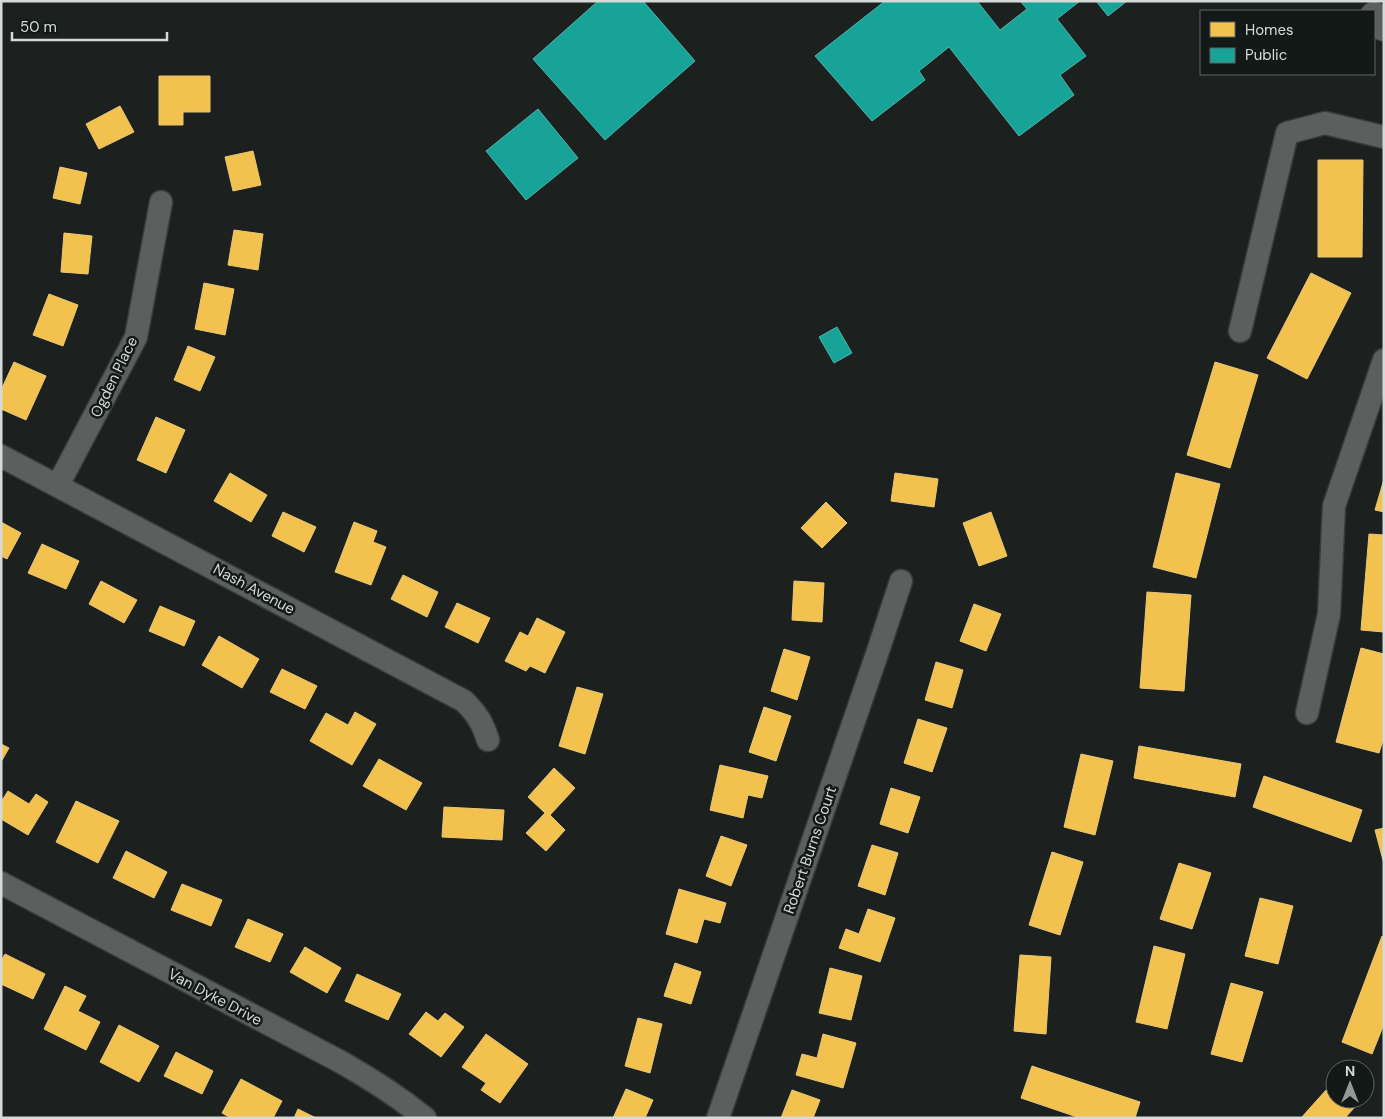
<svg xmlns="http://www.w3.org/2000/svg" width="1385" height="1119" font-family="'DM Sans',sans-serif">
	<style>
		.homes { fill: #f2c14e; stroke: #e9c877 }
		.public { fill: #17a398; stroke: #50b4ab }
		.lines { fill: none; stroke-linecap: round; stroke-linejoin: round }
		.street-casing { stroke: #383c3a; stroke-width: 25 }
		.secondary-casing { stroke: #383c3a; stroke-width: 30 }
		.street { stroke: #5d5f5e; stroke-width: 22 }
		.secondary { stroke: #5d5f5e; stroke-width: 28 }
		.labels { text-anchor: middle; stroke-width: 5; stroke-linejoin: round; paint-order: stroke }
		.street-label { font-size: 15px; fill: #d5dad8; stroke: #121917 }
	</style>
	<rect width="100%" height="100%" fill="#1c211f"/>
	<path class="homes" d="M 159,76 L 210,76 L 210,112 L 183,112 L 183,125 L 159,125 Z
		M 120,106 L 134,132 L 99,149 L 86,124 Z
		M 253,151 L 261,185 L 233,191 L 225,157 Z
		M 1318,160 L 1363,160 L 1362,257 L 1318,257 Z
		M 60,167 L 87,173 L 80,204 L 53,198 Z
		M 234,230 L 263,234 L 258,270 L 228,265 Z
		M 64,233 L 92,236 L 88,274 L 61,272 Z
		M 1311,273 L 1351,293 L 1307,379 L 1267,358 Z
		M 204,283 L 234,289 L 225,335 L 195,329 Z
		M 49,294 L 78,305 L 63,346 L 33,335 Z
		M 188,346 L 215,357 L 200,391 L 174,380 Z
		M 14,362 L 46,376 L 26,420 L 1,409 L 1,390 Z
		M 1215,362 L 1258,375 L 1230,468 L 1187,455 Z
		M 156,417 L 185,430 L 166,473 L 137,460 Z
		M 230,473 L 267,495 L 251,522 L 214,501 Z
		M 895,473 L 938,479 L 934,507 L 891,501 Z
		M 1176,473 L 1220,484 L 1196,578 L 1153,567 Z
		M 1384,479 L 1384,512 L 1375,510 Z
		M 826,502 L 847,523 L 822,548 L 801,528 Z
		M 283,512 L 316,527 L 304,552 L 272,536 Z
		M 991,512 L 1007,556 L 979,566 L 963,523 Z
		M 1,522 L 21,533 L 7,559 L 1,556 Z
		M 354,522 L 377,531 L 373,542 L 386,547 L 371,585 L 335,572 Z
		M 1369,534 L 1384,535 L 1384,632 L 1361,630 Z
		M 42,544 L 79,561 L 66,589 L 28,573 Z
		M 403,575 L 438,592 L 427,617 L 391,599 Z
		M 101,581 L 137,600 L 124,623 L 89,604 Z
		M 794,581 L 824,583 L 822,622 L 792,620 Z
		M 1147,592 L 1191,595 L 1184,691 L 1140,688 Z
		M 457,603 L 490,618 L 478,643 L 445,627 Z
		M 974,604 L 1001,614 L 986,651 L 960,641 Z
		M 160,606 L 195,621 L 184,646 L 149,631 Z
		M 537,618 L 565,632 L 545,673 L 530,666 L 526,671 L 505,661 L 520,632 L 528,636 Z
		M 219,636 L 259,659 L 242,688 L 202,665 Z
		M 1361,648 L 1384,654 L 1384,737 L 1379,753 L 1336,742 Z
		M 784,649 L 810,657 L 797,700 L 771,691 Z
		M 936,662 L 963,670 L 952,708 L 925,700 Z
		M 282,669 L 317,686 L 305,709 L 270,692 Z
		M 577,687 L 603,694 L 585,754 L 559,746 Z
		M 764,707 L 791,716 L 776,761 L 749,752 Z
		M 355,712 L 376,724 L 352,765 L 310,741 L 326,713 L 348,725 Z
		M 918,719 L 947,728 L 932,772 L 904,763 Z
		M 1,744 L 9,748 L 1,762 Z
		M 1139,746 L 1241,764 L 1235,797 L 1134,778 Z
		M 1081,754 L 1113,761 L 1095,835 L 1064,827 Z
		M 379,759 L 422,783 L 406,810 L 363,786 Z
		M 720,765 L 768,776 L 762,798 L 748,795 L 743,818 L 710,810 Z
		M 554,768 L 575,788 L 550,815 L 565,830 L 546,851 L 526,833 L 545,813 L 528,797 Z
		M 1264,776 L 1362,810 L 1351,842 L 1253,807 Z
		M 891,788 L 920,797 L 908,833 L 880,824 Z
		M 8,791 L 29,804 L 36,794 L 48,802 L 28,835 L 1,819 L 1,802 Z
		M 76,801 L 119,821 L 98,863 L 56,842 Z
		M 444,807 L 504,810 L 502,840 L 442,837 Z
		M 1384,828 L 1384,864 L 1375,830 Z
		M 721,836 L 747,845 L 731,886 L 706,876 Z
		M 872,845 L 898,853 L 885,895 L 858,886 Z
		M 126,851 L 167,872 L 154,898 L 113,878 Z
		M 1052,852 L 1083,862 L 1060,935 L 1029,925 Z
		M 1179,863 L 1211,873 L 1192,929 L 1160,919 Z
		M 182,884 L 222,900 L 211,926 L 171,910 Z
		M 679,889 L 726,903 L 720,923 L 704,919 L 697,943 L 666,934 Z
		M 1260,898 L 1293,906 L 1278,964 L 1245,956 Z
		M 868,909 L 895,918 L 880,962 L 839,948 L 846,929 L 859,934 Z
		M 248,919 L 283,934 L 270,962 L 235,947 Z
		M 1382,936 L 1384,937 L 1384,1024 L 1372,1054 L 1342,1042 Z
		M 1154,946 L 1185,954 L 1167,1029 L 1136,1022 Z
		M 305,947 L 341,968 L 327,993 L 290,972 Z
		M 5,954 L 45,974 L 33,999 L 1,984 L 1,961 Z
		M 1020,955 L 1051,957 L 1046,1034 L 1014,1031 Z
		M 675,963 L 701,972 L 691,1004 L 664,996 Z
		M 830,968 L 862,976 L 851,1020 L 819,1013 Z
		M 357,974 L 401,994 L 388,1020 L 345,1001 Z
		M 1231,983 L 1263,992 L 1242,1062 L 1211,1054 Z
		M 65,986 L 86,996 L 78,1011 L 100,1022 L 86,1050 L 44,1029 Z
		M 426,1012 L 438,1021 L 445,1013 L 464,1027 L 441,1057 L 409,1034 Z
		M 638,1018 L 662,1024 L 650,1073 L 625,1066 Z
		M 119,1025 L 159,1046 L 139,1082 L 100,1062 Z
		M 486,1034 L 528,1064 L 500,1103 L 481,1090 L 486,1083 L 462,1067 Z
		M 823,1034 L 856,1043 L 843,1088 L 796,1075 L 802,1054 L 817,1058 Z
		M 176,1052 L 213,1071 L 202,1094 L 164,1076 Z
		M 1032,1066 L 1140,1102 L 1135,1118 L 1080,1118 L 1021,1098 Z
		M 241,1079 L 282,1101 L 273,1118 L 231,1118 L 222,1113 Z
		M 1335,1080 L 1335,1099 L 1362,1099 L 1345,1118 L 1301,1118 Z
		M 626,1089 L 653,1100 L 645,1118 L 613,1118 Z
		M 792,1090 L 820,1100 L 813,1118 L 781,1118 Z
		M 298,1109 L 316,1118 L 294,1118 Z"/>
	<path class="public" d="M 598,1 L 643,1 L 695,61 L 605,140 L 533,59 Z
		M 885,1 L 977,1 L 1000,30 L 1027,9 L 1020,1 L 1080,1 L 1057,19 L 1086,56 L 1060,75 L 1074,95 L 1019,136 L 949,47 L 919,71 L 925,80 L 872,121 L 815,56 Z
		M 1096,1 L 1127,1 L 1108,16 Z
		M 538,109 L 578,158 L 526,200 L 486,151 Z
		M 837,327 L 852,353 L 834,363 L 819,337 Z"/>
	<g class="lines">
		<defs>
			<path id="street" d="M 1240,331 L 1287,133 L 1325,123 L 1384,137
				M 1,456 L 464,701 C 477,714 482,722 488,740
				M 58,485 L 136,337 L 161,202
				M 1307,713 L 1329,614 L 1334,506 L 1384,360
				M 1,883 L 341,1062 C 371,1079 399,1097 425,1118
				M 718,1118 L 879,648 L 901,581"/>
			<path id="secondary" d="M 1374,16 L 1384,27"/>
		</defs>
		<use href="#street" class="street-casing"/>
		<use href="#secondary" class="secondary-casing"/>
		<use href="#street" class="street"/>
		<use href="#secondary" class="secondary"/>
	</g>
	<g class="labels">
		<g class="street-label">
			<text transform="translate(114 377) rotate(-64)" y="5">Ogden Place</text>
			<text transform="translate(254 589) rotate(28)" y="5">Nash Avenue</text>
			<text transform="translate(810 850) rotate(-71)" y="5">Robert Burns Court</text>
			<text transform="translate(215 997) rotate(28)" y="5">Van Dyke Drive</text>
		</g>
	</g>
	<rect width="1385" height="1119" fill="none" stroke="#d5dad8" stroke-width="5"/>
	<rect x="1200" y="10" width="175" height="65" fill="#121917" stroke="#606664"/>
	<rect x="1210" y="22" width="25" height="15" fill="#f2c14e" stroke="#606664"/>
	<text x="1245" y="35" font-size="15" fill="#d5dad8">Homes</text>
	<rect x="1210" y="48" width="25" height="15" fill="#17a398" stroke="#606664"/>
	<text x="1245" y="60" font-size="15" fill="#d5dad8">Public</text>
	<g transform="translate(1350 1084)"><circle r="24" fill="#121917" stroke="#606664"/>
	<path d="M0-4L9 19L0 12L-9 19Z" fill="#949997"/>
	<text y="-8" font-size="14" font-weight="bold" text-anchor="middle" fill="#d5dad8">N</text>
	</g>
	<path d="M12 32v8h155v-8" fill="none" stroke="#d5dad8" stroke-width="2.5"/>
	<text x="20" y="32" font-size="15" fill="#d5dad8" stroke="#121917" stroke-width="4" paint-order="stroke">50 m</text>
</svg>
